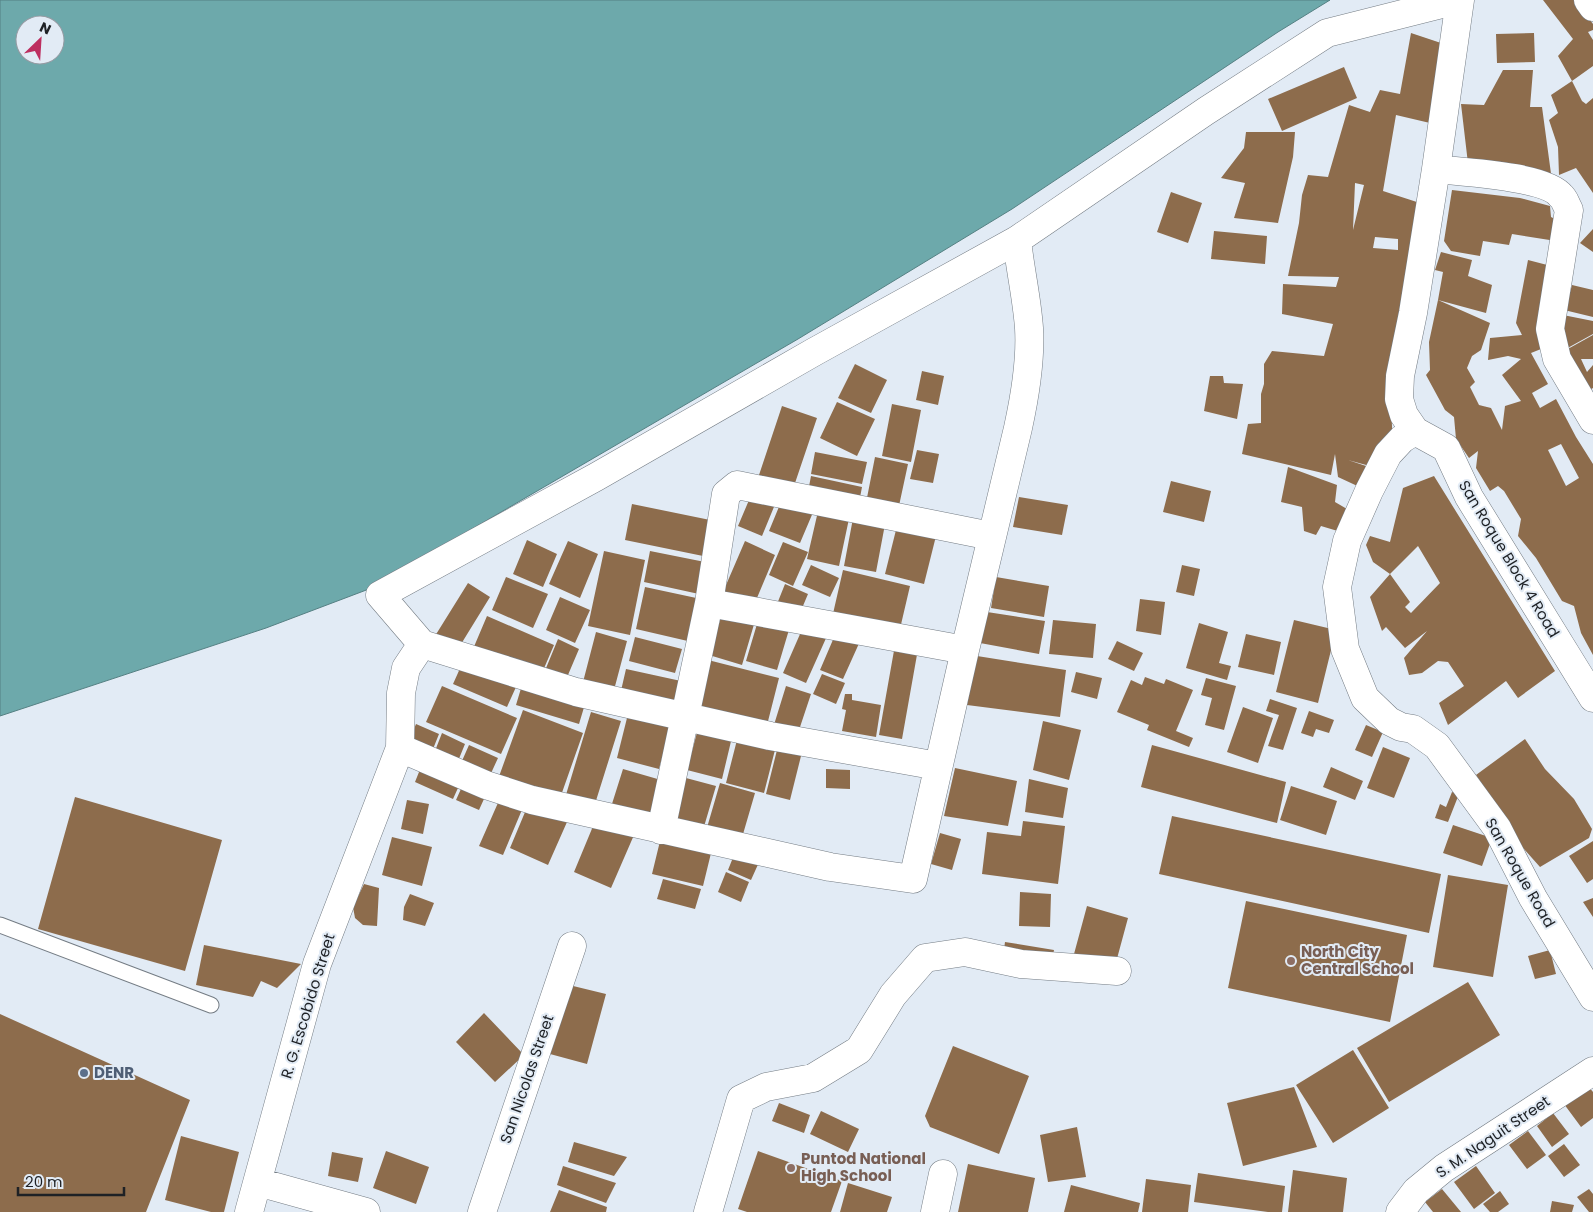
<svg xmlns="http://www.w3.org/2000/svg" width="1593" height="1212" font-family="Poppins,sans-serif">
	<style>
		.water { fill: #6da9ab; stroke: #558083; fill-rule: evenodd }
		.building { fill: #8d6c4c; fill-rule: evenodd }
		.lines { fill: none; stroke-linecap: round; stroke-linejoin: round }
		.service-casing { stroke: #747c84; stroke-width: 17 }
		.minor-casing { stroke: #747c84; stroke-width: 29 }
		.service { stroke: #fff; stroke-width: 15 }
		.minor { stroke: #fff; stroke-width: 28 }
		.education-dot { fill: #8d6e63; stroke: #e2ebf5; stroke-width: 2 }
		.service-dot { fill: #5c6f8a; stroke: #e2ebf5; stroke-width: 2 }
		.labels { text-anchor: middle; stroke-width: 4; stroke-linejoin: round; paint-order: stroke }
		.street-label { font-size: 15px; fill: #1e2125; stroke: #e2ebf5 }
		.education-label { font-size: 15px; font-weight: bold; fill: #785e54; stroke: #e2ebf5; text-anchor: start }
		.service-label { font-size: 15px; font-weight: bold; fill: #4e5e75; stroke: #e2ebf5; text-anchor: start }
	</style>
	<rect width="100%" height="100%" fill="#e2ebf5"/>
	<path class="water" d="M 0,0 L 1330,0 L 1278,32 L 1012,209 L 798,339 L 369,589 L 266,628 L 0,716 ZM 25,25 L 55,25 L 55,55 L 25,55 Z"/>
	<path class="building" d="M 1543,0 L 1575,0 L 1593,24 L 1593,30 L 1588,32 L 1593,40 L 1593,66 L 1572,81 L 1582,101 L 1586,104 L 1593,98 L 1593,193 L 1576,168 L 1559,175 L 1558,147 L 1549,120 L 1558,113 L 1551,95 L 1572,81 L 1558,56 L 1573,39 Z
		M 1411,33 L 1450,46 L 1430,123 L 1396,115 L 1383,191 L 1423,204 L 1391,406 L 1393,446 L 1377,468 L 1348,460 L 1369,467 L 1366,490 L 1338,477 L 1335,454 L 1331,475 L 1242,454 L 1248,424 L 1261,423 L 1261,394 L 1264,384 L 1264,364 L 1272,351 L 1324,356 L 1333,324 L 1282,314 L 1283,284 L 1336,287 L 1339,277 L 1288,276 L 1299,223 L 1302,195 L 1308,175 L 1328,177 L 1349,105 L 1370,112 L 1380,90 L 1400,94 ZM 1355,183 L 1364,185 L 1353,230 ZM 1375,237 L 1398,239 L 1398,250 L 1373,248 Z
		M 1534,33 L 1535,62 L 1497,63 L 1496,34 Z
		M 1344,67 L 1357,98 L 1282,131 L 1268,99 Z
		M 1503,70 L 1533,70 L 1530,107 L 1542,107 L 1552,181 L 1469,172 L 1461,104 L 1484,105 Z
		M 1246,132 L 1295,132 L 1293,157 L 1278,223 L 1234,218 L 1245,183 L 1221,178 L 1244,148 Z
		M 1452,190 L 1520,198 L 1550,206 L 1551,217 L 1559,221 L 1556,241 L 1512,234 L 1509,245 L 1483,241 L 1480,256 L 1451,251 L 1444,241 Z
		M 1171,192 L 1202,203 L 1188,243 L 1157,232 Z
		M 1593,229 L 1593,252 L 1580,243 Z
		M 1214,231 L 1267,236 L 1265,264 L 1211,259 Z
		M 1441,252 L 1472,260 L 1468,276 L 1492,285 L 1486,313 L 1438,300 L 1443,272 L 1435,270 Z
		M 1528,260 L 1555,267 L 1551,345 L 1531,353 L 1548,384 L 1532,393 L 1540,408 L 1556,399 L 1576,437 L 1593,464 L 1593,655 L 1581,633 L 1574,606 L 1562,601 L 1536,558 L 1518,536 L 1521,519 L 1504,491 L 1498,486 L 1490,491 L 1476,468 L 1478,451 L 1469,458 L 1456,439 L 1454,417 L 1445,410 L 1426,375 L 1430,370 L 1429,342 L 1438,300 L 1490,323 L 1481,350 L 1472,356 L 1467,368 L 1475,382 L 1470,387 L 1479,405 L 1491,408 L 1502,430 L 1505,406 L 1521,401 L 1502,375 L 1521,359 L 1508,356 L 1488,360 L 1490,338 L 1522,335 L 1516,323 ZM 1561,444 L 1579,478 L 1566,486 L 1548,450 Z
		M 1572,285 L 1593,290 L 1593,317 L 1560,309 L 1569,296 Z
		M 1563,315 L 1593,321 L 1593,334 L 1564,350 L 1566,339 L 1565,332 L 1559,327 Z
		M 1593,335 L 1593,359 L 1581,359 L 1587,372 L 1593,365 L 1593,388 L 1586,392 L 1566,350 Z
		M 855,364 L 887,380 L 871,413 L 838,398 Z
		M 922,371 L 944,376 L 938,405 L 916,400 Z
		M 1210,376 L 1223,376 L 1224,383 L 1243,384 L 1237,419 L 1204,411 Z
		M 837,402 L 875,419 L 857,456 L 820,438 Z
		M 892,404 L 921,410 L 911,462 L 882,456 Z
		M 782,406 L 817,418 L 794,486 L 759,475 Z
		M 917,450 L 939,454 L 933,483 L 910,479 Z
		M 815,452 L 867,462 L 862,484 L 811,474 Z
		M 875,457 L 908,464 L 897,515 L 865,508 Z
		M 1288,467 L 1337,485 L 1335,502 L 1347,509 L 1341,532 L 1321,526 L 1316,535 L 1304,531 L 1302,507 L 1281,502 Z
		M 811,476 L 862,487 L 858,508 L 807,497 Z
		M 1434,476 L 1555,671 L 1518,698 L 1506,681 L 1448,725 L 1439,703 L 1464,686 L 1448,662 L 1438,661 L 1422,673 L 1409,675 L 1404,658 L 1427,631 L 1405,648 L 1386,627 L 1382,631 L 1370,597 L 1390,574 L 1410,602 L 1405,607 L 1411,613 L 1440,583 L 1418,546 L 1390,574 L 1373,562 L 1366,545 L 1370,536 L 1390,542 L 1403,488 Z
		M 1171,481 L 1211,491 L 1204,522 L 1163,512 Z
		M 752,493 L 776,502 L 762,536 L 738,526 Z
		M 783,497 L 814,510 L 800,543 L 769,531 Z
		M 1019,497 L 1068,505 L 1062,535 L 1013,527 Z
		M 632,504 L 715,521 L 708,557 L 625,540 Z
		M 819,507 L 850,514 L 839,566 L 807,559 Z
		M 854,513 L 886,519 L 876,572 L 844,566 Z
		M 897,526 L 936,536 L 924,584 L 885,574 Z
		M 527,540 L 557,554 L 543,587 L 513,574 Z
		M 568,541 L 598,554 L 580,598 L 549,584 Z
		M 745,541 L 775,555 L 754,605 L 723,592 Z
		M 783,542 L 808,552 L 793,586 L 769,575 Z
		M 604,551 L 645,560 L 630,635 L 588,626 Z
		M 650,551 L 705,562 L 699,594 L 644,582 Z
		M 811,565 L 839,578 L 830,597 L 802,585 Z
		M 1182,565 L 1200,569 L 1194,596 L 1176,592 Z
		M 843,570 L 910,586 L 899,633 L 832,618 Z
		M 506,577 L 548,594 L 533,628 L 492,610 Z
		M 996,577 L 1049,586 L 1044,617 L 991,608 Z
		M 468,583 L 490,597 L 458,649 L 435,636 Z
		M 785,584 L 808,594 L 800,613 L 777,604 Z
		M 645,587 L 701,599 L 692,642 L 636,629 Z
		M 560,597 L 590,610 L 575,643 L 546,630 Z
		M 1140,599 L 1165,602 L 1161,635 L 1136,631 Z
		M 723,611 L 755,621 L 742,665 L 709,655 Z
		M 987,612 L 1045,621 L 1039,654 L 980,643 Z
		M 760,614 L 791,623 L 777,670 L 746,661 Z
		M 487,616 L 554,645 L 542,673 L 473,649 Z
		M 1053,620 L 1096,624 L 1093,658 L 1049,654 Z
		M 1294,620 L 1336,630 L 1318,703 L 1276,692 Z
		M 1199,623 L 1228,632 L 1219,663 L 1231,666 L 1227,680 L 1186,668 Z
		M 804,625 L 827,636 L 806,683 L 783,673 Z
		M 838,628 L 861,639 L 843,679 L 820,670 Z
		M 596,632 L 627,641 L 614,690 L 583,682 Z
		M 1246,634 L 1281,642 L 1274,675 L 1238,667 Z
		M 635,637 L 682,649 L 675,673 L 629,661 Z
		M 558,639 L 579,649 L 565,682 L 544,673 Z
		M 1117,641 L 1143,653 L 1134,671 L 1108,659 Z
		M 895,645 L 918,649 L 902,739 L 879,735 Z
		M 977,656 L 1066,670 L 1060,717 L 967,705 Z
		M 708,660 L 779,678 L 766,729 L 696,712 Z
		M 462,664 L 516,687 L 507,707 L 453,684 Z
		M 626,669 L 681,681 L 676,708 L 620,695 Z
		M 1076,672 L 1102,678 L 1097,699 L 1071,692 Z
		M 822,674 L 845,683 L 836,704 L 813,694 Z
		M 1145,677 L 1164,684 L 1166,679 L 1193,690 L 1176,731 L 1193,738 L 1189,747 L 1147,730 L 1149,725 L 1117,712 L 1131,680 L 1142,685 Z
		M 1206,678 L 1236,686 L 1224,730 L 1205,725 L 1212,698 L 1201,695 Z
		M 522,685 L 585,704 L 579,724 L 516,705 Z
		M 442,686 L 517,718 L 501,754 L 426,722 Z
		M 786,686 L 811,694 L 797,736 L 773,728 Z
		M 845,694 L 852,694 L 852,700 L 881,705 L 876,737 L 842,731 L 846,710 L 842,709 Z
		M 1270,699 L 1297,708 L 1283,750 L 1268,746 L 1279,715 L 1266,711 Z
		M 1243,707 L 1273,718 L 1258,763 L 1227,752 Z
		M 523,710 L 583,733 L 558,804 L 497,782 Z
		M 629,710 L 672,721 L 659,769 L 617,758 Z
		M 1309,711 L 1334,720 L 1329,733 L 1316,729 L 1313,737 L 1301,733 Z
		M 591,712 L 621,721 L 594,807 L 565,798 Z
		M 1043,721 L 1081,730 L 1069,780 L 1033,770 Z
		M 416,724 L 439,734 L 431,754 L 408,744 Z
		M 699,725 L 733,733 L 722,779 L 687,770 Z
		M 1366,725 L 1383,732 L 1372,757 L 1355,750 Z
		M 442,733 L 465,744 L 456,766 L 433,756 Z
		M 738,736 L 776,746 L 764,793 L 726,783 Z
		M 1525,739 L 1545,769 L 1574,799 L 1592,829 L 1589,838 L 1540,867 L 1507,830 L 1496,805 L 1476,775 Z
		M 779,742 L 803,748 L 790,800 L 766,794 Z
		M 469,745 L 498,758 L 487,782 L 458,770 Z
		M 1152,745 L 1286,782 L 1277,823 L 1141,787 Z
		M 1383,747 L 1410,758 L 1394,798 L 1367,788 Z
		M 423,762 L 462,779 L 453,799 L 415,782 Z
		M 1331,767 L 1363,781 L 1355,800 L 1323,787 Z
		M 955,768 L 1017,781 L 1008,826 L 944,816 Z
		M 623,769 L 661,780 L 648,819 L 611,807 Z
		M 826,769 L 850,770 L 850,789 L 826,788 Z
		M 686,778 L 716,786 L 703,830 L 673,821 Z
		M 1029,779 L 1068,788 L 1063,818 L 1025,812 Z
		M 465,780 L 488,790 L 479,810 L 456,800 Z
		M 720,783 L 755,793 L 741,841 L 706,831 Z
		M 1291,786 L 1337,801 L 1326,835 L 1280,820 Z
		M 1452,792 L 1459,794 L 1448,822 L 1435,818 L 1440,804 L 1446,807 Z
		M 501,796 L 524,805 L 503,855 L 479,846 Z
		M 75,797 L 222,840 L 185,971 L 38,929 Z
		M 407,800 L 429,804 L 423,834 L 401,829 Z
		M 528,805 L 567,822 L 548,865 L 510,848 Z
		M 1172,816 L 1441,874 L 1429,933 L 1159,874 Z
		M 596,819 L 634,835 L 611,888 L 574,872 Z
		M 1023,821 L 1065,826 L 1058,884 L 982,874 L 987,832 L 1021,836 Z
		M 1453,825 L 1492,838 L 1482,866 L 1443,853 Z
		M 940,833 L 961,839 L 952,870 L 931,864 Z
		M 392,837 L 432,847 L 422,886 L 382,875 Z
		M 661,837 L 712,849 L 703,886 L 652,874 Z
		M 1593,841 L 1593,879 L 1587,883 L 1569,856 Z
		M 736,850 L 760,860 L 751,880 L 728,870 Z
		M 726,872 L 749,882 L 741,902 L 718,892 Z
		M 1448,875 L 1508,885 L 1493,977 L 1433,967 Z
		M 663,879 L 701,889 L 695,909 L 657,899 Z
		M 364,884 L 379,888 L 377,926 L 363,925 L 355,918 L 353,907 Z
		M 1020,892 L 1051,894 L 1050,927 L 1019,926 Z
		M 410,894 L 434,903 L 425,926 L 403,920 L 404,907 Z
		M 1593,898 L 1593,917 L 1583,902 Z
		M 1246,901 L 1407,935 L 1390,1022 L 1228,988 Z
		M 1087,906 L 1128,918 L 1115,966 L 1074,954 Z
		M 1005,942 L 1054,950 L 1051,965 L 1003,957 Z
		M 204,945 L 301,964 L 277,988 L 261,981 L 253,997 L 196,985 Z
		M 1550,950 L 1556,974 L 1535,979 L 1528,956 Z
		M 1468,982 L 1500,1035 L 1389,1102 L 1357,1048 Z
		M 569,985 L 606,994 L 587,1064 L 550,1054 Z
		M 484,1013 L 524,1055 L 495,1082 L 456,1042 Z
		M 0,1014 L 190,1100 L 146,1212 L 0,1212 Z
		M 953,1046 L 1029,1076 L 999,1154 L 930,1127 L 925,1116 Z
		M 1353,1050 L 1389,1108 L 1333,1143 L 1296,1085 Z
		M 1588,1086 L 1593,1092 L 1593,1118 L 1581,1127 L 1564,1104 Z
		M 1294,1087 L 1317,1147 L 1243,1166 L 1227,1103 Z
		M 779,1103 L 810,1115 L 804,1133 L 772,1121 Z
		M 821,1111 L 859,1129 L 848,1152 L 810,1134 Z
		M 1553,1113 L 1569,1134 L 1552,1147 L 1537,1126 Z
		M 1077,1127 L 1086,1177 L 1048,1182 L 1040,1135 Z
		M 1528,1131 L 1546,1155 L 1527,1169 L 1509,1145 Z
		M 181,1136 L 239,1152 L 224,1212 L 211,1212 L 165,1200 Z
		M 574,1142 L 627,1157 L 614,1176 L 568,1162 Z
		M 1564,1144 L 1580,1165 L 1564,1177 L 1548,1156 Z
		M 386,1151 L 429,1167 L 416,1204 L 373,1188 Z
		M 758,1151 L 842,1181 L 831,1212 L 747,1212 L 738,1209 Z
		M 332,1152 L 363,1158 L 358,1182 L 328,1176 Z
		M 968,1164 L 1035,1178 L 1028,1212 L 958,1212 Z
		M 563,1166 L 616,1183 L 606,1203 L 557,1185 Z
		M 1476,1166 L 1495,1193 L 1474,1209 L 1454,1182 Z
		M 1293,1170 L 1347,1178 L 1343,1212 L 1288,1212 Z
		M 1198,1173 L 1285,1186 L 1282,1212 L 1268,1212 L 1194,1202 Z
		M 1146,1179 L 1191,1185 L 1188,1212 L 1142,1212 Z
		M 848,1183 L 892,1197 L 887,1212 L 840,1212 Z
		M 1071,1185 L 1140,1203 L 1138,1212 L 1064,1212 Z
		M 1442,1189 L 1461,1212 L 1433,1212 L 1425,1202 Z
		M 1589,1189 L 1593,1194 L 1593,1212 L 1589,1212 L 1577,1197 Z
		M 559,1190 L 607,1207 L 606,1212 L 550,1212 Z
		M 1500,1191 L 1509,1204 L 1498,1212 L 1490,1212 L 1483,1204 Z
		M 1552,1201 L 1574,1205 L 1572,1212 L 1550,1212 Z"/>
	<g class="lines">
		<defs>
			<path id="service" d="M 0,925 L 211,1005"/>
			<path id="minor" d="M 1460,0 L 1436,169 L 1413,313 L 1400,376 L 1399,399 L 1404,415 L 1415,431 L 1446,448 L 1469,497 L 1593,698
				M 1588,0 L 1593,7
				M 1436,169 C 1462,172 1546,176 1561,196 C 1565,199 1566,205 1569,210 L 1550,329 L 1557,359 L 1593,420
				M 1415,431 L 1402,439 L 1388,454 L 1369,491 L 1347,541 L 1337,587 L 1345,649 L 1365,698 L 1389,721 L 1401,727 L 1413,729 L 1437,746 L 1497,828 L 1533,898 L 1593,997
				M 709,603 L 965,650
				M 400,748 L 486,785 L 532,800 L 830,867 L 913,879 L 965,650 L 1018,428 C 1025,396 1031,361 1029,328 C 1027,299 1020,269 1017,240
				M 938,766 L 770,736 L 576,692 L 422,644 L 380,595 L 596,477 L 814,352 L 1017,240 L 1206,111 L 1327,33 L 1458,0
				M 661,830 L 709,603 L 726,494 L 737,485 L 991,536
				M 258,1182 L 366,1212
				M 249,1212 L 317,964 L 400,748 L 401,693 L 406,668 L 422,644
				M 482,1212 L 572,946
				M 708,1212 L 741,1099 L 766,1087 L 813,1078 L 859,1050 L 893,995 L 925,958 L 965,952 L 1021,964 L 1117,971
				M 935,1212 L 943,1174
				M 1400,1212 L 1416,1191 L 1444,1168 L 1593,1071"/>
		</defs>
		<use href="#service" class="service-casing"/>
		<use href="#minor" class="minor-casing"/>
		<use href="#service" class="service"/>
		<use href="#minor" class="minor"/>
	</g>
	<g class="education-dot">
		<circle cx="1291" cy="961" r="5"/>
		<circle cx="791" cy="1168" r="5"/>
	</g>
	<circle class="service-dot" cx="84" cy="1073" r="5"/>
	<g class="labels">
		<g class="street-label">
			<text transform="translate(1509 559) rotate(59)" y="5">San Roque Block 4 Road</text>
			<text transform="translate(1520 873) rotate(60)" y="5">San Roque Road</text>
			<text transform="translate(308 1006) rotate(-73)" y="5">R. G. Escobido Street</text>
			<text transform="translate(527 1079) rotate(-71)" y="5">San Nicolas Street</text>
			<text transform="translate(1493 1137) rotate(-34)" y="5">S. M. Naguit Street</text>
		</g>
		<g class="education-label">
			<text x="1301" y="957">North City<tspan x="1301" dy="17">Central School</tspan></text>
			<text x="801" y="1164">Puntod National<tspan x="801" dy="17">High School</tspan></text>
		</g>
		<g class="service-label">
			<text x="94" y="1078">DENR</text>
		</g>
	</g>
	<g transform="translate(40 40) rotate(25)"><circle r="24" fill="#e2ebf5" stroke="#949aa2"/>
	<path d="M0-4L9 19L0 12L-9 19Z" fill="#bd2f60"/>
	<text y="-8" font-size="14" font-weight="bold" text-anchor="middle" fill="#1e2125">N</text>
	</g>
	<path d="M18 1187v8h106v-8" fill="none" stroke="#1e2125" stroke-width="2.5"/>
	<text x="25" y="1187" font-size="15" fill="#1e2125" stroke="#e2ebf5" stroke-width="4" paint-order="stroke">20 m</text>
</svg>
